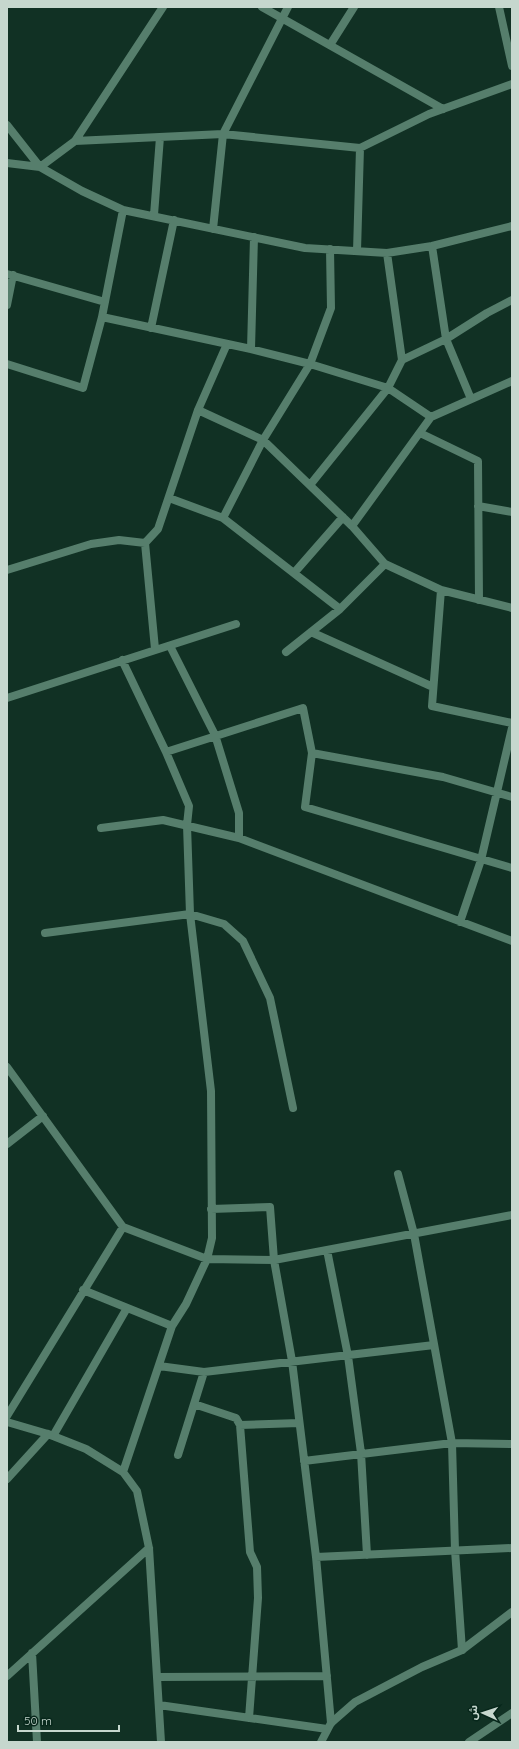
<svg xmlns="http://www.w3.org/2000/svg" width="519" height="1749" font-family="Quicksand,'Noto Sans Arabic',sans-serif">
	<style>
		.lines { fill: none; stroke-linecap: round; stroke-linejoin: round }
		.minor { stroke: #567e6c; stroke-width: 8 }
		.tertiary { stroke: #567e6c; stroke-width: 8 }
	</style>
	<rect width="100%" height="100%" fill="#113124"/>
	<g class="lines">
		<path class="minor" d="M 262,7 L 443,109
			M 330,45 L 354,7
			M 7,125 L 40,167
			M 75,141 L 223,134 L 360,148 L 429,114 L 512,84
			M 7,163 L 40,167 L 82,191 L 123,210 L 305,248 L 387,253 L 432,246 L 512,226
			M 40,167 L 75,141 L 163,7
			M 154,215 L 160,137
			M 213,229 L 223,134 L 288,7
			M 432,246 L 446,339 L 471,399
			M 357,251 L 360,148
			M 387,253 L 402,360
			M 7,274 L 105,302
			M 7,305 L 13,275
			M 102,317 L 251,349 L 310,364 L 388,388 L 431,417
			M 151,328 L 174,220
			M 251,349 L 254,237
			M 7,364 L 83,388 L 102,317 L 123,210
			M 198,410 L 263,440 L 352,526 L 385,564 L 441,590 L 512,608
			M 420,433 L 478,461 L 479,600
			M 310,485 L 388,388 L 402,360 L 446,339 L 487,313 L 512,300
			M 169,498 L 223,518 L 340,609
			M 478,506 L 512,512
			M 223,518 L 263,440 L 310,364 L 331,308 L 330,249
			M 352,526 L 431,417 L 512,381
			M 145,543 L 158,529 L 198,410 L 227,344
			M 7,570 L 91,544 L 119,540 L 145,543 L 155,649
			M 294,573 L 343,517
			M 441,590 L 432,706 L 512,723
			M 311,632 L 433,687
			M 170,646 L 215,735 L 239,813 L 239,838
			M 286,652 L 340,609 L 385,564
			M 122,660 L 166,752 L 189,806 L 187,825 L 190,914 L 211,1091 L 212,1238 L 207,1259 L 186,1304 L 172,1326 L 123,1472
			M 7,698 L 236,624
			M 166,752 L 303,708 L 312,753 L 305,807 L 512,868
			M 312,753 L 443,777 L 512,797
			M 101,828 L 163,820 L 239,838 L 512,941
			M 460,922 L 481,860 L 512,728
			M 45,933 L 190,914 L 224,924 L 243,941 L 270,998 L 293,1108
			M 7,1067 L 123,1227 L 207,1259 L 274,1260 L 512,1215
			M 7,1144 L 43,1116
			M 398,1174 L 414,1234 L 452,1443 L 455,1550 L 462,1650
			M 211,1209 L 270,1207 L 274,1260 L 292,1361 L 316,1557 L 331,1723
			M 327,1250 L 348,1356 L 361,1453 L 367,1555
			M 83,1290 L 172,1326
			M 159,1366 L 204,1372 L 434,1345
			M 194,1404 L 236,1418 L 240,1425 L 250,1552 L 257,1567 L 258,1598 L 249,1718
			M 7,1416 L 123,1227
			M 7,1422 L 48,1434 L 86,1449 L 123,1472 L 137,1491 L 149,1548 L 161,1742
			M 240,1425 L 299,1423
			M 53,1436 L 127,1308
			M 178,1455 L 204,1372
			M 304,1461 L 452,1443 L 512,1444
			M 7,1479 L 48,1434
			M 316,1557 L 512,1548
			M 32,1653 L 37,1742
			M 7,1676 L 149,1548
			M 157,1677 L 327,1676
			M 159,1705 L 327,1729
			M 469,1742 L 512,1713"/>
		<path class="tertiary" d="M 499,7 L 512,66
			M 321,1742 L 331,1723 L 355,1702 L 422,1667 L 462,1650 L 512,1612"/>
	</g>
	<rect width="519" height="1749" fill="none" stroke="#c6d7ce" stroke-width="16"/>
	<g transform="translate(483 1713) rotate(273)" stroke="#07271b" stroke-width="3" paint-order="stroke">
	<path d="M0-3L7 15L0 10L-7 15Z" fill="#c6d7ce"/>
	<text y="-6" font-size="11" font-weight="bold" text-anchor="middle" fill="#c6d7ce">ش</text>
	</g>
	<path d="M18 1725v6h101v-6" fill="none" stroke="#c6d7ce" stroke-width="2"/>
	<text x="24" y="1725" font-size="12" fill="#c6d7ce" stroke="#07271b" stroke-width="3" paint-order="stroke">50 m</text>
</svg>
